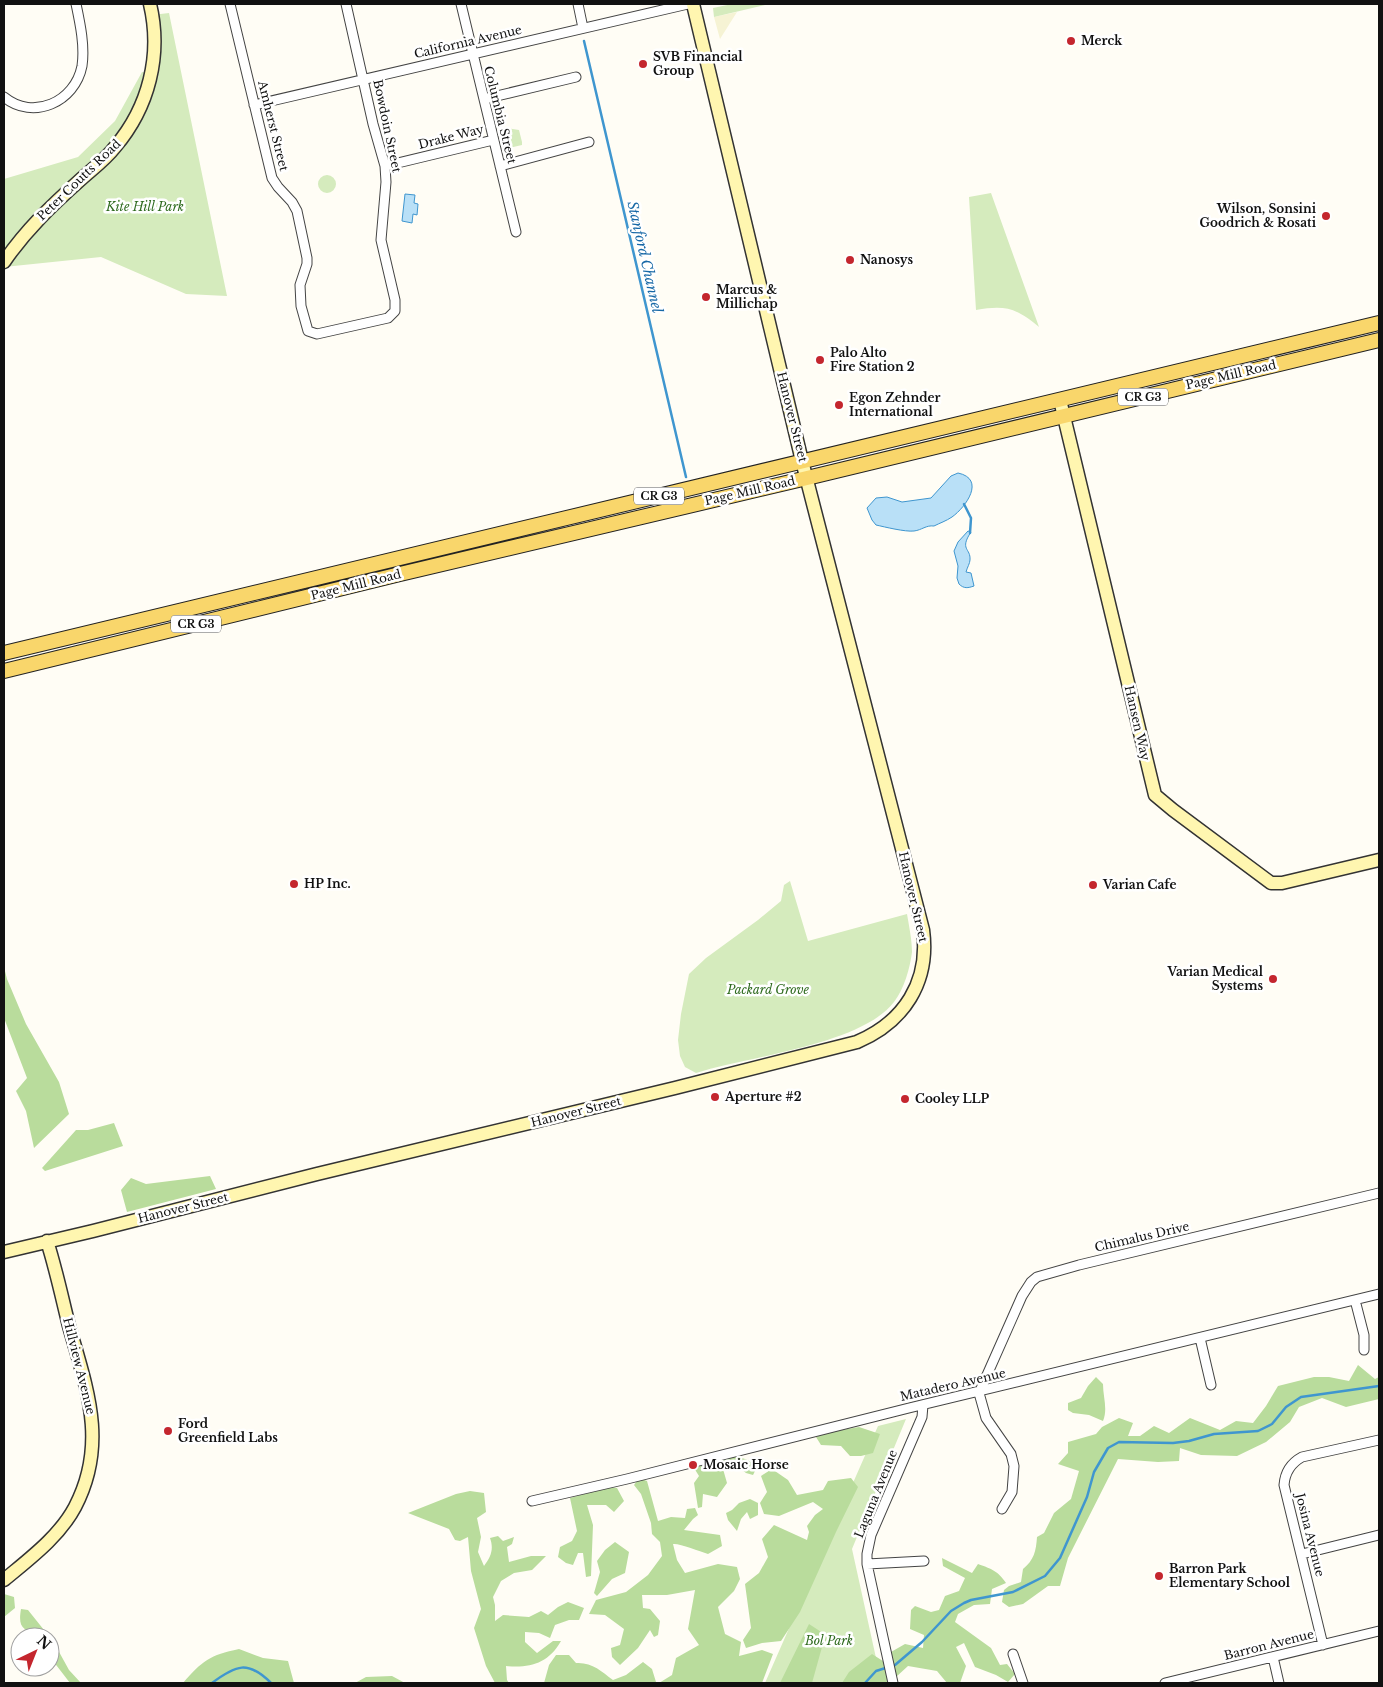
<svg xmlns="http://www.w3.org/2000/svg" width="1383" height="1687" font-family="'Libre Baskerville',serif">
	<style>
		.farmland { fill: #f6f3d4 }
		.green { fill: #d5ebbd }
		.forest { fill: #b9dc9c }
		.water { fill: #b9e0f7; stroke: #3f96cf }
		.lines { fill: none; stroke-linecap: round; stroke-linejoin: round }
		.stream { stroke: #3f96cf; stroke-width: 2.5 }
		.street-casing { stroke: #444; stroke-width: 11 }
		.secondary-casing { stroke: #333; stroke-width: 15 }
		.primary-casing { stroke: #222; stroke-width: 16 }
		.street { stroke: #fff; stroke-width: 9 }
		.secondary { stroke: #fff6b0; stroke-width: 12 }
		.primary { stroke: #f9d66b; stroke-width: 14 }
		.poi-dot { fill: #c4262e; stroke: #fff; stroke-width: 2 }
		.labels { text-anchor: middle; stroke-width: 5; stroke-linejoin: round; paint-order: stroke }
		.shield { fill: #fff; stroke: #585858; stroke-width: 1 }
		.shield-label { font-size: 11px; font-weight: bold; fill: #111 }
		.poi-label { font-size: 12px; font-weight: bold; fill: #111; stroke: #fff; text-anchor: start }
		.street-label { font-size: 12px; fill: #111; stroke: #fff }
		.park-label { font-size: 12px; font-style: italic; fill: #2f6b1f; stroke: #fff }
		.water-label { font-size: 14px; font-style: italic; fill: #1768a6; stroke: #fff }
	</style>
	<rect width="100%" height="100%" fill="#fffdf5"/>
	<path class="farmland" d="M 737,12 L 720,39 L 714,17 Z"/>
	<path class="green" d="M 732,4 L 769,4 L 714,17 L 713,8 Z
		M 169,13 L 227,296 L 186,294 L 101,257 L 4,267 L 4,179 L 78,157 L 115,121 L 142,72 L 152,73 L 152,15 Z
		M 507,128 L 519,130 L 522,142 L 522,145 L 509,148 L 507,147 L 503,132 Z
		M318 184a9 9 0 1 1 18 0a9 9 0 1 1-18 0Z
		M 991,193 L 1039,327 C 1016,308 1006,305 976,310 L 969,197 Z
		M 790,881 L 808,941 L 907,914 C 909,926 912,940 912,952 C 910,968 904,989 894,1002 C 861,1045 749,1056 696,1073 L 685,1067 L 680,1056 L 678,1040 L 681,1014 L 689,974 L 706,958 L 758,920 L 781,901 L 784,885 Z
		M 906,1419 L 852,1549 L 878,1667 L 861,1683 L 765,1683 L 878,1426 Z"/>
	<path class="forest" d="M 4,967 L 7,979 L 26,1024 L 59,1082 L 69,1114 L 34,1148 L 26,1111 L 16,1091 L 27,1078 L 4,1018 Z
		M 114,1123 L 123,1146 L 45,1171 L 42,1168 L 76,1130 L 88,1130 Z
		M 210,1176 L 216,1189 L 127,1212 L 121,1190 L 131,1178 L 146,1184 Z
		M 1358,1365 L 1375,1379 L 1379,1377 L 1379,1399 L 1346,1407 L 1322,1398 L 1299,1407 L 1290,1422 L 1266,1442 L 1237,1456 L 1201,1455 L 1180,1448 L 1179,1461 L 1158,1462 L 1118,1459 L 1068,1558 L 1060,1586 L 1048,1586 L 1023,1604 L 1009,1607 L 1002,1602 L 1004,1590 L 1009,1586 L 1021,1582 L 1023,1569 C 1034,1560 1036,1551 1037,1537 L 1044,1533 L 1054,1513 L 1071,1499 L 1079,1471 L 1058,1464 L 1068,1453 L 1068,1442 L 1096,1434 L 1102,1427 L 1119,1418 L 1133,1423 L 1128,1436 L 1140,1436 L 1154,1426 L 1169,1433 L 1190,1418 L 1220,1430 L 1236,1421 L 1253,1423 L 1266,1406 L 1278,1386 L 1314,1377 L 1329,1377 L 1349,1381 Z
		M 1096,1377 L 1103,1384 C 1103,1397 1108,1409 1103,1421 L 1089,1415 L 1073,1413 L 1068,1410 L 1068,1403 L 1081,1398 L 1088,1386 Z
		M 859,1427 L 880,1434 L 873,1453 L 861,1456 L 850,1456 L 841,1446 L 821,1445 L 816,1437 L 830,1432 Z
		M 735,1456 L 745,1459 L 758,1465 L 753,1475 L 746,1473 L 736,1465 L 723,1469 L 727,1483 L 717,1497 L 703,1494 L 702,1507 L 698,1508 L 694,1483 L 699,1476 L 694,1468 Z
		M 772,1469 L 788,1480 L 797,1495 L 823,1490 L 828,1481 L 851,1478 L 858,1487 L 836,1532 L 800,1612 L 781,1641 L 762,1643 L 746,1648 L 743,1640 L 751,1628 L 745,1584 L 759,1573 L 768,1557 L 762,1539 L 774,1525 L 807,1540 L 809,1532 L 807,1526 L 815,1515 L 823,1509 L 813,1502 L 779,1516 L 764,1514 L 760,1503 L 767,1492 L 761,1476 Z
		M 639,1478 L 647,1481 L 658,1521 L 671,1517 L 685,1518 L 687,1509 L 695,1508 L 698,1515 L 693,1519 L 684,1530 L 720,1535 L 722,1546 L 708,1554 C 699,1551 679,1543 673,1544 L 677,1560 L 685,1573 L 718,1564 L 737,1567 L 740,1579 L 734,1591 L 718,1607 L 725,1634 L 741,1642 L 739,1656 L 762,1650 L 773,1654 L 762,1683 L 659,1683 L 672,1675 L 676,1658 L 699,1645 L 688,1629 L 695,1590 L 667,1595 L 642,1595 L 643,1608 L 650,1609 L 660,1621 L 658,1635 L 654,1637 L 650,1630 L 638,1648 L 620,1665 L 612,1657 L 611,1648 L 620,1645 L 624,1629 L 605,1615 L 589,1614 L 596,1600 L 626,1592 L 648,1575 L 662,1556 L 660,1542 L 652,1534 L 651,1523 L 641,1494 L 634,1485 Z
		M 609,1487 L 617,1488 L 624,1501 L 614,1512 L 606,1505 L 587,1505 L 593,1525 L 591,1576 L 586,1577 L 583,1553 L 578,1553 L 573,1565 L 566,1563 L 558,1557 L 560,1547 L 572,1541 L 577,1531 L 570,1498 Z
		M 470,1491 L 484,1493 L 486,1512 L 477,1518 L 481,1537 L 478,1552 L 484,1566 C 491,1557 494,1549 490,1538 L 498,1536 L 503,1541 L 514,1537 L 512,1544 L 507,1547 L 509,1562 L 531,1556 L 546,1556 L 532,1570 L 514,1573 L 501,1581 L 493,1597 L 495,1605 L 495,1621 L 503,1615 L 529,1617 L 541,1611 L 548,1615 L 558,1607 L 568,1602 L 584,1608 L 579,1620 L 569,1620 L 555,1625 L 550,1638 L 539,1633 L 525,1632 L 525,1642 L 537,1653 L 553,1641 L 561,1641 C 548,1664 530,1668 506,1666 L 507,1680 L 509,1683 L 495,1683 L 486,1666 L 474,1628 L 481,1609 L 471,1571 L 468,1537 L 460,1541 L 455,1540 L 449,1529 L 408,1513 L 456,1494 Z
		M 750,1499 L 758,1503 L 758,1515 L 750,1519 L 747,1512 L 741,1519 L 737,1531 L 728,1520 L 726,1513 L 732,1510 L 739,1503 Z
		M 615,1542 L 629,1552 L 625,1573 L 612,1579 L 597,1596 L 594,1593 L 600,1572 L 597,1561 L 605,1550 Z
		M 942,1558 L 972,1573 L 978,1564 C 992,1569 998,1571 1006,1583 L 992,1589 L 990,1604 L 974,1605 L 958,1614 L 955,1622 L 991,1648 L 1000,1665 L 1007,1664 L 1015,1674 L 1008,1682 L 996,1675 L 975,1667 L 964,1643 L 956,1647 L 966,1666 L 960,1683 L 947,1683 L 937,1671 L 908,1666 L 896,1677 L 891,1652 L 905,1644 L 923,1648 L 924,1635 L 910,1629 L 911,1610 L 915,1606 L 931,1612 L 939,1610 L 945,1596 L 959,1591 L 965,1578 L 943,1566 Z
		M 4,1594 L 14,1597 L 15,1608 L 4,1617 Z
		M 21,1609 L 28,1610 L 44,1630 L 39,1635 C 22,1630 18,1627 21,1609 Z
		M 809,1624 L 832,1639 L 822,1647 L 812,1683 L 780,1683 Z
		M 50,1644 L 58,1650 L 69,1670 L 81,1683 L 70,1683 L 50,1657 Z
		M 239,1649 L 263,1658 L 288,1661 L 294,1683 L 183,1683 C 202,1661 210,1655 239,1649 Z
		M 872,1654 L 886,1663 L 889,1683 L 842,1683 L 849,1672 Z
		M 556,1655 L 569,1655 L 576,1663 C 592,1662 601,1671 613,1680 L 626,1675 L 643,1662 L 652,1669 L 656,1682 L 653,1683 L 544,1683 L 549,1665 Z
		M 392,1676 L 405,1683 L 355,1683 L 366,1677 Z"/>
	<path class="water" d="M 405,194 L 415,195 L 414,203 L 418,204 L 417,215 L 413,214 L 412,223 L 402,221 Z
		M 958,473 C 986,479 966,507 952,517 C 946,521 940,523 934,526 C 926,525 922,530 914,531 C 905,532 885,527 876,525 L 872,520 L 867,508 L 876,498 L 887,497 L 902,502 L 931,498 L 951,476 Z
		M 968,531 L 971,532 C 959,550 971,548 970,560 C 970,563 967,568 966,572 L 971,573 L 974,586 C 968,588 964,589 959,584 L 957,578 L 958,566 L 954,551 L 958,542 Z"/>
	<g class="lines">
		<path class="stream" d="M 584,41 L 686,477
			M 964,504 L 971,518 L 970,533
			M 212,1683 C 236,1665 248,1660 271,1683
			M 865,1683 L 876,1671 L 895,1665 L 922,1642 L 951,1611 L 964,1603 L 971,1600 L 1013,1592 L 1045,1576 L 1060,1558 L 1087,1497 L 1094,1472 L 1108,1448 L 1119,1442 L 1173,1443 L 1189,1441 L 1214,1434 L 1258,1431 L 1272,1424 L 1286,1407 L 1301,1397 L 1379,1386"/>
		<defs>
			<path id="street" d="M 230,4 L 272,178 L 278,187 L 292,202 L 297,211 L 307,258 L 307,264 L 300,285 L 301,306 L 308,331 L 317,334 L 388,318 L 395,311 L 395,300 L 381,240 L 386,182 L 385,166 L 373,124 L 346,4
				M 461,4 L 516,232
				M 578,4 L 583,28
				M 4,97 C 33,121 75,102 82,66 C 85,46 80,23 76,4
				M 484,99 L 576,77
				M 254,105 L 688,4
				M 385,166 L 493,140
				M 500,166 L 589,142
				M 1355,1300 L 1364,1335 L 1364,1350
				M 1200,1338 L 1211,1385
				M 532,1501 L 627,1479 L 909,1408 L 1379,1294
				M 1002,1509 L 1012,1492 L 1014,1466 L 1011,1454 L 986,1418 L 979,1393 L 1022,1296 L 1031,1282 L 1037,1277 L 1079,1265 L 1379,1193
				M 1302,1554 L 1379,1535
				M 867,1564 L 924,1561
				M 1323,1645 L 1284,1485 C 1285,1472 1291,1463 1302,1457 L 1379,1440
				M 1013,1654 L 1023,1683
				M 1273,1657 L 1279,1683
				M 893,1683 L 867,1564 L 867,1554 L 871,1535 L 922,1417 L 923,1405
				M 1165,1683 L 1379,1631"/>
			<path id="secondary" d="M 4,262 C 25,231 51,206 79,181 C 91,170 105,160 115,147 C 149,107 162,55 150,4
				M 1060,400 L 1155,795 L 1173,810 L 1271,883 L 1282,883 L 1379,860
				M 4,1252 L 93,1231 L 317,1174 L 675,1088 L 857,1042 C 904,1022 930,982 923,930 L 802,461 L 693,4
				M 4,1580 C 29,1559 59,1537 75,1507 C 108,1444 87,1389 69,1326 C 62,1298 56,1269 47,1241"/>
			<path id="primary" d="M 4,653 L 1379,323
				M 4,671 L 400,574 L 807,478 L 1379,340"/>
		</defs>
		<use href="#street" class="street-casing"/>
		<use href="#secondary" class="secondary-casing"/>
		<use href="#primary" class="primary-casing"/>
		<use href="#street" class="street"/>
		<use href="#secondary" class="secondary"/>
		<use href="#primary" class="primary"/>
	</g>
	<g class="poi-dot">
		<circle cx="1071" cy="41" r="5"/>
		<circle cx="643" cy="64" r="5"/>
		<circle cx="1326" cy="216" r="5"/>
		<circle cx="850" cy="260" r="5"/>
		<circle cx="706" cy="297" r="5"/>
		<circle cx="820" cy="360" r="5"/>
		<circle cx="839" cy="405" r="5"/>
		<circle cx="294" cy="884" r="5"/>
		<circle cx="1093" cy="885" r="5"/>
		<circle cx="1273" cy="979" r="5"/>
		<circle cx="715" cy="1097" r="5"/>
		<circle cx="905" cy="1099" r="5"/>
		<circle cx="168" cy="1431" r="5"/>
		<circle cx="693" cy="1465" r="5"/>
		<circle cx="1159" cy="1576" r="5"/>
	</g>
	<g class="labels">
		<g class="shield">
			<rect x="1118" y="388.5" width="50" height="17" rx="4"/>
			<rect x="634" y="487.5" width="50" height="17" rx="4"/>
			<rect x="171" y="615.5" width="50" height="17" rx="4"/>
		</g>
		<g class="shield-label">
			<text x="1143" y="401">CR G3</text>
			<text x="659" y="500">CR G3</text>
			<text x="196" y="628">CR G3</text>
		</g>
		<g class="poi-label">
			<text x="1081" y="45">Merck</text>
			<text x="653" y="61">SVB Financial<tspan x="653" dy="14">Group</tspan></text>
			<text x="1316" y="213" text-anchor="end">Wilson, Sonsini<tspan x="1316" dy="14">Goodrich &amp; Rosati</tspan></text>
			<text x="860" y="264">Nanosys</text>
			<text x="716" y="294">Marcus &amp;<tspan x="716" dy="14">Millichap</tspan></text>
			<text x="830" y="357">Palo Alto<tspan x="830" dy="14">Fire Station 2</tspan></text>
			<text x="849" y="402">Egon Zehnder<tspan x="849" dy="14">International</tspan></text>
			<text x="304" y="888">HP Inc.</text>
			<text x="1103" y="889">Varian Cafe</text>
			<text x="1263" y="976" text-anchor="end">Varian Medical<tspan x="1263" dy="14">Systems</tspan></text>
			<text x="725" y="1101">Aperture #2</text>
			<text x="915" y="1103">Cooley LLP</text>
			<text x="178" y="1428">Ford<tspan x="178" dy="14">Greenfield Labs</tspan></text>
			<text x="703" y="1469">Mosaic Horse</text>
			<text x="1169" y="1573">Barron Park<tspan x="1169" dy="14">Elementary School</tspan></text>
		</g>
		<g class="street-label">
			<text transform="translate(468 42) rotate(-13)" y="4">California Avenue</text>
			<text transform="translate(500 115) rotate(76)" y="4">Columbia Street</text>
			<text transform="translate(273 126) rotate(76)" y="4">Amherst Street</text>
			<text transform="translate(387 126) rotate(78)" y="4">Bowdoin Street</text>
			<text transform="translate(451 137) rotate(-14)" y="4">Drake Way</text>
			<text transform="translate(79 180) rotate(-44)" y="4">Peter Coutts Road</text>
			<text transform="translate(1231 375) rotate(-13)" y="4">Page Mill Road</text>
			<text transform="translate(792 417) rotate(76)" y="4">Hanover Street</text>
			<text transform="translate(750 491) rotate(-13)" y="4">Page Mill Road</text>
			<text transform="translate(356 585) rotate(-14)" y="4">Page Mill Road</text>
			<text transform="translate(1137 723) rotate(77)" y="4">Hansen Way</text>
			<text transform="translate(913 897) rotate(77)" y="4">Hanover Street</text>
			<text transform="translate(576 1112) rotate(-14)" y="4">Hanover Street</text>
			<text transform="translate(183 1208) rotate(-14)" y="4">Hanover Street</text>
			<text transform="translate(1142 1237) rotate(-13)" y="4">Chimalus Drive</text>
			<text transform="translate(79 1366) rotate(76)" y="4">Hillview Avenue</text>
			<text transform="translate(953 1385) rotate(-13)" y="4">Matadero Avenue</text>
			<text transform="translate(876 1494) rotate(-68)" y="4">Laguna Avenue</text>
			<text transform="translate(1310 1535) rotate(76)" y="4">Josina Avenue</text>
			<text transform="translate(1269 1645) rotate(-14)" y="4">Barron Avenue</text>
		</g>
		<g class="park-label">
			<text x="145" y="211">Kite Hill Park</text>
			<text x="768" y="994">Packard Grove</text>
			<text x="829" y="1645">Bol Park</text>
		</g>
		<g class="water-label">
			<text transform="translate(645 257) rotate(77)" y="5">Stanford Channel</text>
		</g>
	</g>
	<rect width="1383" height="1687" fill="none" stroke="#111111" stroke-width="10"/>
	<g transform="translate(35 1652) rotate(43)"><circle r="24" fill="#ffffff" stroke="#a0a0a0"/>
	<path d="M0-4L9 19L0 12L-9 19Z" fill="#c4262e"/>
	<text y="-8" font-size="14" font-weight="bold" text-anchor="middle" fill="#111111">N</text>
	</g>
</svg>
